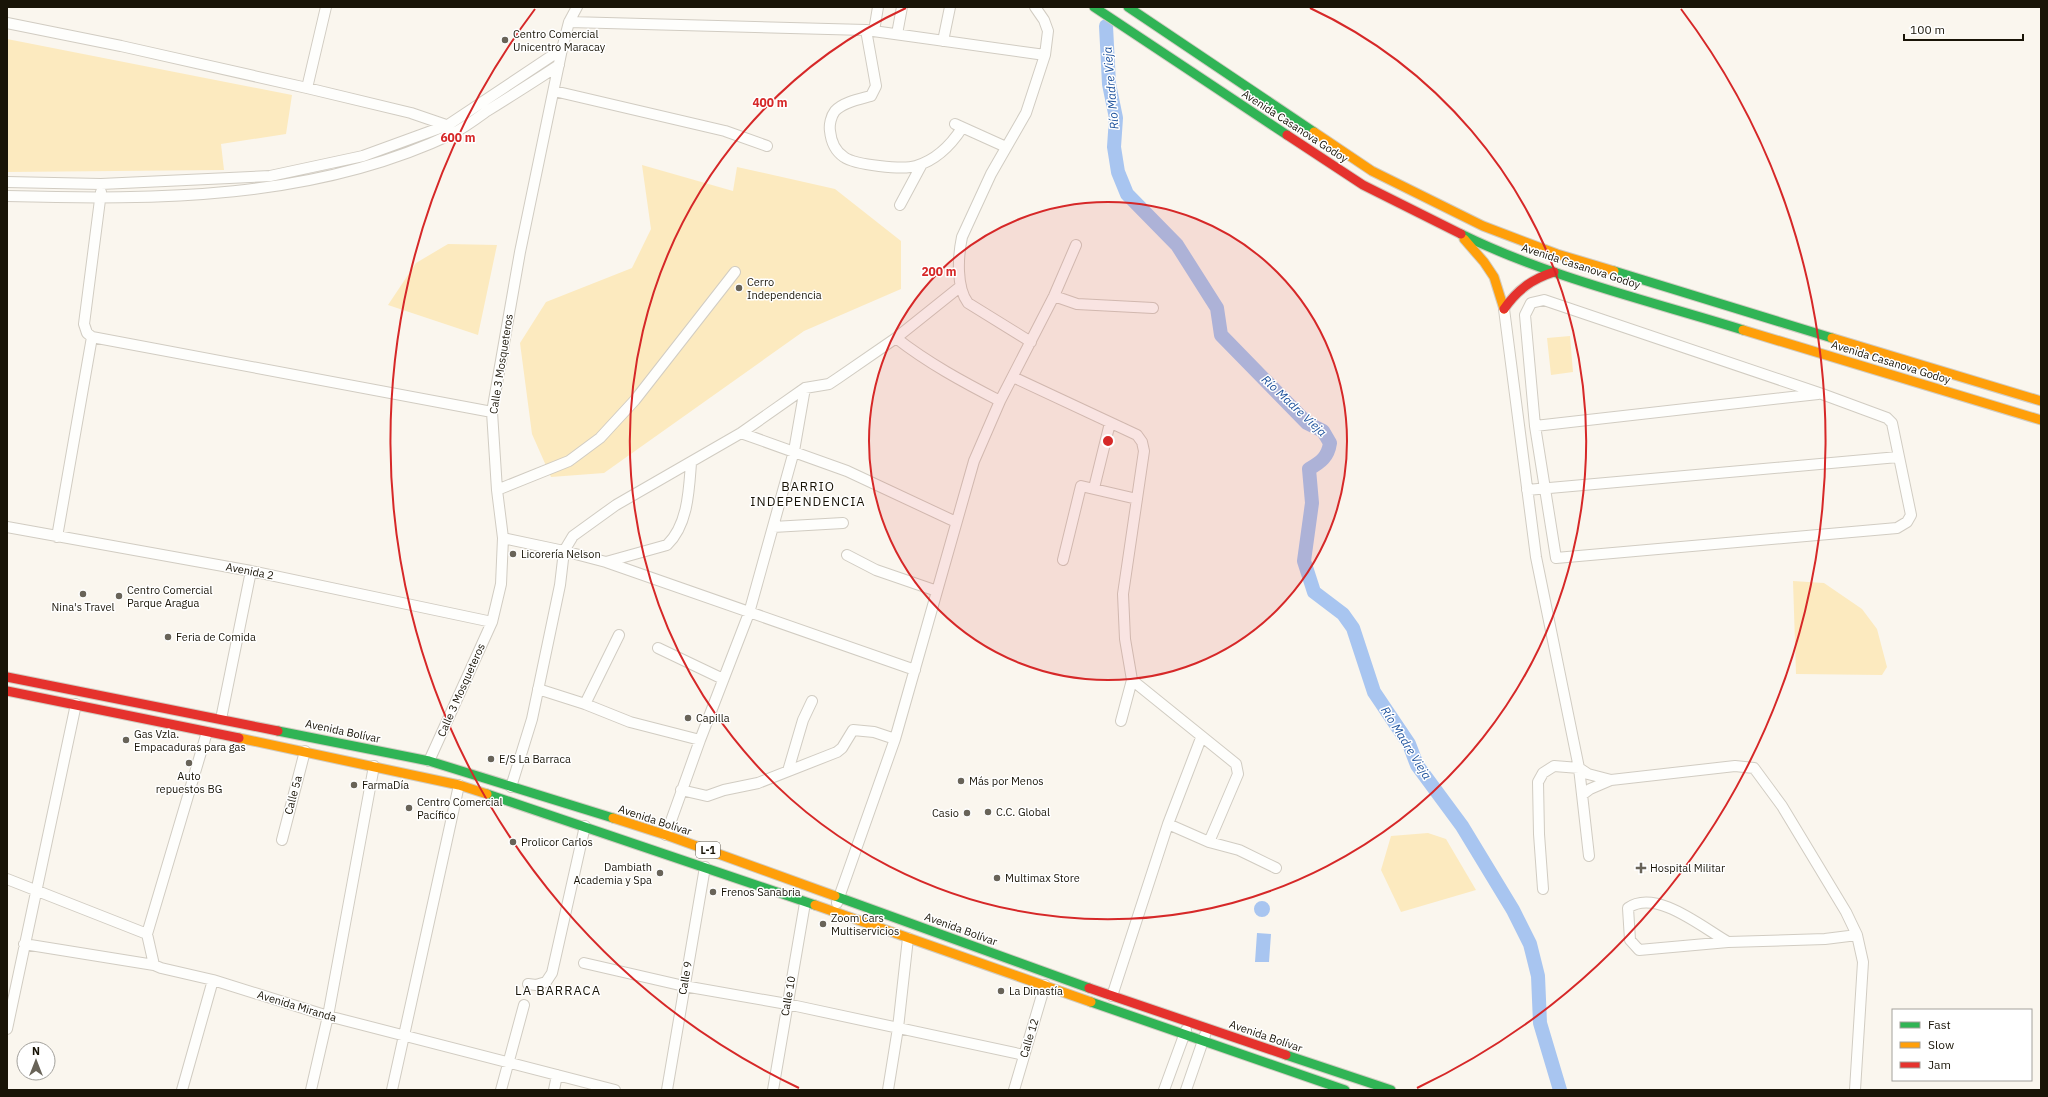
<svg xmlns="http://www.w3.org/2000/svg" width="2048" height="1097" font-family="'IBM Plex Sans',sans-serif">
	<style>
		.green { fill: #fceabf }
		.water { fill: #a8c5f0 }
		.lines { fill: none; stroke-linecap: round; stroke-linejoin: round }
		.river { stroke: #a8c5f0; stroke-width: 14 }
		.street-casing { stroke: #d1ccc2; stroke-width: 12 }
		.fast-casing { stroke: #d1ccc2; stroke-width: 11 }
		.slow-casing { stroke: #d1ccc2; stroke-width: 11 }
		.jam-casing { stroke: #d1ccc2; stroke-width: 11 }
		.street { stroke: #fefefc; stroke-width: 10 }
		.fast { stroke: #30b455; stroke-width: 9 }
		.slow { stroke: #ff9f0a; stroke-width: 9 }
		.jam { stroke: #e5322d; stroke-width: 9 }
		.ring { fill: none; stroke: #d62828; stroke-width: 2 }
		.poi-dot { fill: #686358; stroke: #fff; stroke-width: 1.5 }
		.labels { text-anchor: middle; stroke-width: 3; stroke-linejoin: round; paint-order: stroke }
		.shield { fill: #fff; stroke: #5e5a51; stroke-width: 1 }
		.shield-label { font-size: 10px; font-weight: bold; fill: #191407 }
		.poi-label { font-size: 11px; fill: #191407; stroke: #fff; text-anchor: start }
		.street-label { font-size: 11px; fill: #191407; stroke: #fff }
		.water-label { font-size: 12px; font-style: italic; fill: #1c519c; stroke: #fff }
		.quarter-label { font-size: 13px; letter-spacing: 1px; fill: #191407; stroke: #fff }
		.centre { fill: #d62828; stroke: #fff; stroke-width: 2 }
		.ring-label { font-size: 12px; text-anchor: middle; font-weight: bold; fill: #d62828; stroke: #fff; stroke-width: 3; stroke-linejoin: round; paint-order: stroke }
	</style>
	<rect width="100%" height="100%" fill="#faf6ee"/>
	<path class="green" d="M 7,39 L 292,95 L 286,134 L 221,144 L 224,170 L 7,172 Z
		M 642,165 L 733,191 L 737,167 L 835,189 L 901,241 L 901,289 L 804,331 L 604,473 L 551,477 L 532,434 L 520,343 L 546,302 L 632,268 L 651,229 Z
		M 448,244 L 497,245 L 478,335 L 388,305 L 416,263 Z
		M 1570,336 L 1573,372 L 1551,375 L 1547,338 Z
		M 1793,581 L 1824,583 L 1862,609 L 1877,629 L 1887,667 L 1882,675 L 1796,674 Z
		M 1428,833 L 1446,839 L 1476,890 L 1401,912 L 1381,870 L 1391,836 Z"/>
	<path class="water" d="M1254 909a8 8 0 1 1 16 0a8 8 0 1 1-16 0Z
		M 1257,933 L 1271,934 L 1269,962 L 1255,962 Z"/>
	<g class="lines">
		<path class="river" d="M 1106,26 L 1109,84 L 1116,118 L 1114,147 L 1118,172 L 1127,194 L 1177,245 L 1217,308 L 1221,335 L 1307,423 L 1323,431 L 1330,443 C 1328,457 1321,462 1309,469 L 1312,503 L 1304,561 L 1314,592 L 1343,614 L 1353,628 L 1374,692 L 1409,744 L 1417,765 L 1462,826 L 1513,910 L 1530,944 L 1538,976 L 1540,1023 L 1560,1090"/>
		<defs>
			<path id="street" d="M 569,22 L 866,30 L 1045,55
				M 7,23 L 121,46 L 307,88 L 411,113 L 449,126
				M 866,30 L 876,86 L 871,96 C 860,99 843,102 835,111 C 831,116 829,125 830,131 C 831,141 835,151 844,157 C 855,165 903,170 916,166 C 936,160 951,145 962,128
				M 874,31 L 878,7
				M 897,34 L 902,7
				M 943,41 L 950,7
				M 307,88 L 326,7
				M 554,91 L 725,131 L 767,146
				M 955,124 L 1006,147
				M 7,182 L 101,184 L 270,176 L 363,156 L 448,125 L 562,49
				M 7,196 C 157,200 313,200 452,134 C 464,128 476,119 487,111 C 511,96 535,81 559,65
				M 900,205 L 922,164
				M 1054,296 L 1077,304 L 1153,308
				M 1544,300 L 1822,394 L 1887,418 L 1892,423 L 1911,515 L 1907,522 L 1897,528 L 1556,558 L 1535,426 L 1525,315 L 1531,303 Z
				M 1504,309 L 1536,557 L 1579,768 L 1589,856
				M 92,337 L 492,412
				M 896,338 C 928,363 963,382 1000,401
				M 1031,342 L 968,303 C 956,287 958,256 962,237 L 991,174 L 1026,113 L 1045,55 L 1048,31 L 1044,20 L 1035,7
				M 1013,377 L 1137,435 L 1142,442 L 1144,451 L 1123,594 L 1125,639 L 1132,680 L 1121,721
				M 1535,426 L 1818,394
				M 741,433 L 847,471 L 956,522
				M 1094,488 L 1110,423
				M 497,490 L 569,461 L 600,438 L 635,400 L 735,272
				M 1527,490 L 1898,457
				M 7,527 L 251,571 L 492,622
				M 773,527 L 843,523
				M 57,537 L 92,337 L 87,333 L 84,324 L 101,192
				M 503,538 L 564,551 L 606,562 L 915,670
				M 847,555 L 876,570 L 937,591
				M 1063,560 L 1081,486 L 1137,499
				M 606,562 L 667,545 C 688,525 689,490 691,463
				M 658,648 L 723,679
				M 1132,680 L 1236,764 L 1238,774 L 1209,842
				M 538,689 L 585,704 L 630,722 L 700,740
				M 585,704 L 619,635
				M 221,719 L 251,571
				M 429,761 L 492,622 L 501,584 L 503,538 L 497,490 L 492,412 L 520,252 L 562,49 L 569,22 L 577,7
				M 788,771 L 803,720 L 812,701
				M 511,787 L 532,719 L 560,585 L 564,551 L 573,536 L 616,505 L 741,433 L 805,388 L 829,384 L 838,378 L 896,338 L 961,286
				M 681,790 L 707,796 L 724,790 L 758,783 L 837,752 L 842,748 L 853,730 L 874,732 L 895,739
				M 1582,795 L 1590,789 L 1611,780 L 1735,766 L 1754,768 L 1782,806 L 1846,912 L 1857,935 L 1863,962 L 1855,1090
				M 1168,824 L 1209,842 L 1239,850 L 1276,868
				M 666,835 L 700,740 L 749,613 L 794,451 L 805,388
				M 282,840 L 305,751
				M 7,879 L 147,934 L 154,965 L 161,968 L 213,980 L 328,1016 L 615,1090
				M 1543,889 L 1539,834 L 1538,782 L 1543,773 L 1554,766 L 1579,768 L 1588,774 L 1611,780
				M 837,903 L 895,739 L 974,461 L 1000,401 L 1054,296 L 1076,245
				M 147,934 L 207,732
				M 1728,942 C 1703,928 1656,888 1628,908 L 1630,940 L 1639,950 L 1728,942 L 1825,939 L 1857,935
				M 24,944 L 154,965
				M 584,963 L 684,986 L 787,1004 L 1024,1055
				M 528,984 L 536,985 L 546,982 L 552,973 L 585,826
				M 1112,996 L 1168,824 L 1201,738
				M 7,1029 L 76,704
				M 182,1090 L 213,980
				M 311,1090 L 328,1016 L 374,766
				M 392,1090 L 459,785
				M 501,1090 L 524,1005
				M 554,1090 L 557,1075
				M 667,1090 L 705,867
				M 773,1090 L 805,903
				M 888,1090 L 898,1028 L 908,938
				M 1014,1090 L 1045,985
				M 1164,1090 L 1186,1030
				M 1186,1090 L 1205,1035"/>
			<path id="fast" d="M 1094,7 L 1287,135
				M 1128,7 L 1314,132
				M 1461,234 C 1548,277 1650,301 1743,330
				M 1614,271 L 1832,338
				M 278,731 L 429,761 L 613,818
				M 487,794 L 815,905
				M 835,896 L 1089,988
				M 1091,1002 L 1345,1090
				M 1286,1055 L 1391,1090"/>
			<path id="slow" d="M 1314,132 L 1372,171 L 1483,226 L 1557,254 L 1614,271
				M 1464,239 L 1484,262 L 1494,277 L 1504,309
				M 1743,330 L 2041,420
				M 1832,338 L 2041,401
				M 239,738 L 459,785 L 487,794
				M 613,818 L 666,835 L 835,896
				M 815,905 L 1091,1002"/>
			<path id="jam" d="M 1287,135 L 1363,185 L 1461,234
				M 1504,309 C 1517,290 1532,279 1554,272
				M 7,677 L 278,731
				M 7,691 L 239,738
				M 1089,988 L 1286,1055"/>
		</defs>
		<use href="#street" class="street-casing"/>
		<use href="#fast" class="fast-casing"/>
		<use href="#slow" class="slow-casing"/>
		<use href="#jam" class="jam-casing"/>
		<use href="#street" class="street"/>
		<use href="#fast" class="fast"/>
		<use href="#slow" class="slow"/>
		<use href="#jam" class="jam"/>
	</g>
	<circle cx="1108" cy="441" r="239" fill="#d62828" fill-opacity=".12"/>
	<g class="ring">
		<circle cx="1108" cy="441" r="239"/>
		<path d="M1310 8A478 478 0 1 1 906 8"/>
		<path d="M799 1088A717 717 0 0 1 535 9M1681 9A717 717 0 0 1 1417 1088"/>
	</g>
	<g class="poi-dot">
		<circle cx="505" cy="40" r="4"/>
		<circle cx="739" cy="288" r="4"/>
		<circle cx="513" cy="554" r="4"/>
		<circle cx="83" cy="594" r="4"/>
		<circle cx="119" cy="596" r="4"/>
		<circle cx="168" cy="637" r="4"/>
		<circle cx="688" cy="718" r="4"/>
		<circle cx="126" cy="740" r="4"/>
		<circle cx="491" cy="759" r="4"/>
		<circle cx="189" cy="763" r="4"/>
		<circle cx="961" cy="781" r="4"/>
		<circle cx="354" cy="785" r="4"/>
		<circle cx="409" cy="808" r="4"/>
		<circle cx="988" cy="812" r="4"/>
		<circle cx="967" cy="813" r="4"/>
		<circle cx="513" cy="842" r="4"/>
		<path d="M1639 862h4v4h4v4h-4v4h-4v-4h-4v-4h4z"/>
		<circle cx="660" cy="873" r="4"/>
		<circle cx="997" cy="878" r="4"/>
		<circle cx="713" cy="892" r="4"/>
		<circle cx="823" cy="924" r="4"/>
		<circle cx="1001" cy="991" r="4"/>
	</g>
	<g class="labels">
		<rect class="shield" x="696" y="842" width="24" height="16" rx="3"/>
		<g class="shield-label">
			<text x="708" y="854">L-1</text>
		</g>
		<g class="poi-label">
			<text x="513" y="38">Centro Comercial<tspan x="513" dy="13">Unicentro Maracay</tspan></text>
			<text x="747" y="286">Cerro<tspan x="747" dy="13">Independencia</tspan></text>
			<text x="521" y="558">Licorería Nelson</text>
			<text x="127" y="594">Centro Comercial<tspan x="127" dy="13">Parque Aragua</tspan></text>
			<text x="83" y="611" text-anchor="middle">Nina's Travel</text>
			<text x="176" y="641">Feria de Comida</text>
			<text x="696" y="722">Capilla</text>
			<text x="134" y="738">Gas Vzla.<tspan x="134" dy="13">Empacaduras para gas</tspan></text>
			<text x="499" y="763">E/S La Barraca</text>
			<text x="189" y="780" text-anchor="middle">Auto<tspan x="189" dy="13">repuestos BG</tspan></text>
			<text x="969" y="785">Más por Menos</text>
			<text x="362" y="789">FarmaDía</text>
			<text x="417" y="806">Centro Comercial<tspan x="417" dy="13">Pacífico</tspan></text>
			<text x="996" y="816">C.C. Global</text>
			<text x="959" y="817" text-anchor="end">Casio</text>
			<text x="521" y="846">Prolicor Carlos</text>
			<text x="652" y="871" text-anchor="end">Dambiath<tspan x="652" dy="13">Academia y Spa</tspan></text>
			<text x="1650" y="872">Hospital Militar</text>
			<text x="1005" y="882">Multimax Store</text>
			<text x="721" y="896">Frenos Sanabria</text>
			<text x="831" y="922">Zoom Cars<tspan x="831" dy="13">Multiservicios</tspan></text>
			<text x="1009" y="995">La Dinastía</text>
		</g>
		<g class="street-label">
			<text transform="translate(1295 126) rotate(33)" y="4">Avenida Casanova Godoy</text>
			<text transform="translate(1581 266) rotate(18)" y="4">Avenida Casanova Godoy</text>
			<text transform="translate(1891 362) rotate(17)" y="4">Avenida Casanova Godoy</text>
			<text transform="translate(501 364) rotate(-81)" y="4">Calle 3 Mosqueteros</text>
			<text transform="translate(250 571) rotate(11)" y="4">Avenida 2</text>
			<text transform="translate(461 690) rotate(-66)" y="4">Calle 3 Mosqueteros</text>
			<text transform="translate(343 731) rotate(12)" y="4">Avenida Bolívar</text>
			<text transform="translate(293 795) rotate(-75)" y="4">Calle 5a</text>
			<text transform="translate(655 820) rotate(18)" y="4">Avenida Bolívar</text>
			<text transform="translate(961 929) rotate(20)" y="4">Avenida Bolívar</text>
			<text transform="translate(685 978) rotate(-80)" y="4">Calle 9</text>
			<text transform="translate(788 996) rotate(-80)" y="4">Calle 10</text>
			<text transform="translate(297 1006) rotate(17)" y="4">Avenida Miranda</text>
			<text transform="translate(1266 1036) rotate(19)" y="4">Avenida Bolívar</text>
			<text transform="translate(1029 1038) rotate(-73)" y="4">Calle 12</text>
		</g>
		<g class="water-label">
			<text transform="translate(1111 88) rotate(-95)" y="4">Río Madre Vieja</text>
			<text transform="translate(1294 406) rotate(43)" y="4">Río Madre Vieja</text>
			<text transform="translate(1406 743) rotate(58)" y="4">Río Madre Vieja</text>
		</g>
		<g class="quarter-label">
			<text x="808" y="491">BARRIO<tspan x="808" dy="15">INDEPENDENCIA</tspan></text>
			<text x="558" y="995">LA BARRACA</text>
		</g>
	</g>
	<circle cx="1108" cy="441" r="6" class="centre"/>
	<g class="ring-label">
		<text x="770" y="107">400 m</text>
		<text x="458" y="142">600 m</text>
		<text x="939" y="276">200 m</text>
	</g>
	<rect width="2048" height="1097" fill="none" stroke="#191407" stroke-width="16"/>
	<rect x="1892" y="1009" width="140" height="72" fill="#ffffff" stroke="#a3a19c"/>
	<rect x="1900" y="1022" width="20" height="6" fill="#30b455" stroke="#a3a19c"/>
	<text x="1928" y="1029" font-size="12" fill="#191407">Fast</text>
	<rect x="1900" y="1042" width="20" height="6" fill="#ff9f0a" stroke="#a3a19c"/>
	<text x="1928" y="1049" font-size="12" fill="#191407">Slow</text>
	<rect x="1900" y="1062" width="20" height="6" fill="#e5322d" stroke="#a3a19c"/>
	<text x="1928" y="1069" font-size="12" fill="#191407">Jam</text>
	<g transform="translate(36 1061)"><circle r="19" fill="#ffffff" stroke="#a3a19c"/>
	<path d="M0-3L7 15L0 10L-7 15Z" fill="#686358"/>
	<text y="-6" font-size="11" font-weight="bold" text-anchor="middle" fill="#191407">N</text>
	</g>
	<path d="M1904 34v6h119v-6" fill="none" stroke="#191407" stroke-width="2"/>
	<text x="1910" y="34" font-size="12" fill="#191407" stroke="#ffffff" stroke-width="3" paint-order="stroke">100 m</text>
</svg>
